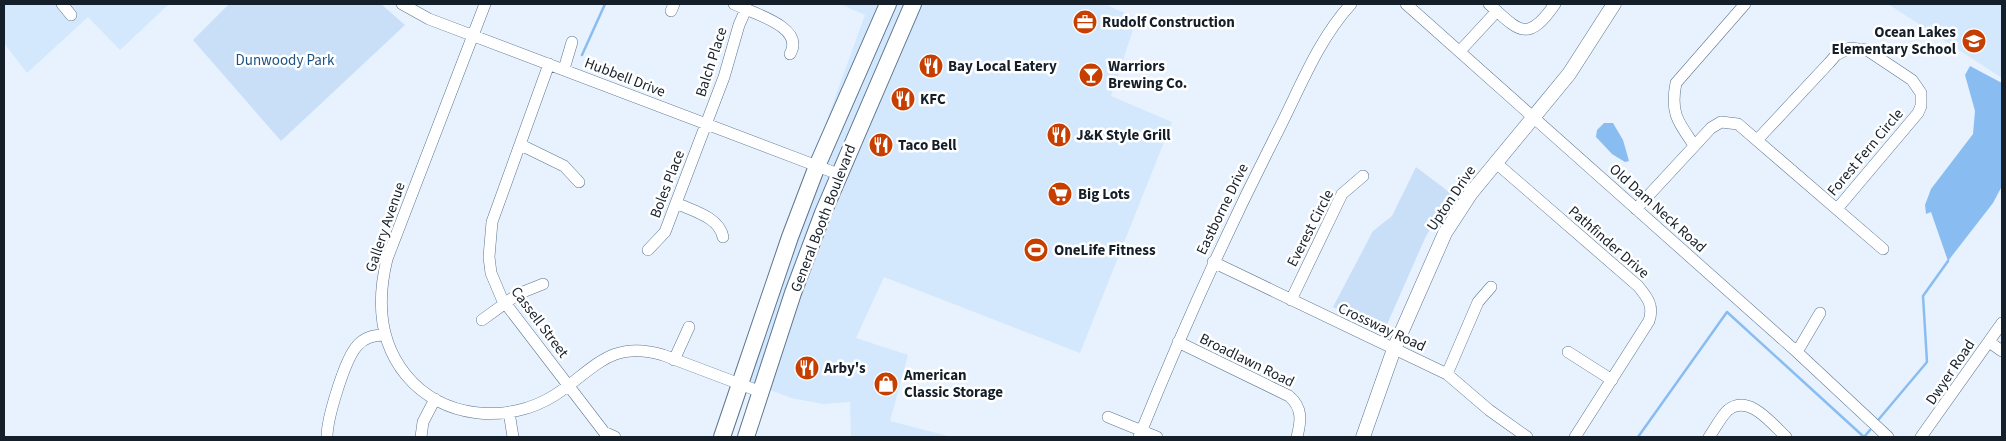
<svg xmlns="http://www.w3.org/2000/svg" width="2006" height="441" font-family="'Source Sans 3',sans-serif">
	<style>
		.built { fill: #d3e8fd }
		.green { fill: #c8dff7 }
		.water { fill: #89bdf1 }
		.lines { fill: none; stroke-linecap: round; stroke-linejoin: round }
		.stream { stroke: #89bdf1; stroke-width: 2.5 }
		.minor-casing { stroke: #5c758f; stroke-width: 12 }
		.major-casing { stroke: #5c758f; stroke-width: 15 }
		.highway-casing { stroke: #5c758f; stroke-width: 18 }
		.minor { stroke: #fff; stroke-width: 11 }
		.major { stroke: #fff; stroke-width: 14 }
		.highway { stroke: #fff; stroke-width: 16 }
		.labels { text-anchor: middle; stroke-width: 5; stroke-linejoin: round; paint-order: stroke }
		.poi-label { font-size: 15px; font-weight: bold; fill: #151f29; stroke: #fff; text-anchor: start }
		.park-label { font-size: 15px; fill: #1c5383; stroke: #fff }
		.street-label { font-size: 15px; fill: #151f29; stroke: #fff }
	</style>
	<rect width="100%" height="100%" fill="#e7f2fe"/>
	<path class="built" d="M 4,4 L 169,4 L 120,50 L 88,17 L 27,73 L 4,43 Z
		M 840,4 L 1104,4 L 1137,18 L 1111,96 L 1172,122 L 1080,353 L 884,277 L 856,338 L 908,355 L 890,421 L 952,437 L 851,437 L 850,402 L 823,404 L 791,398 L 734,376 L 865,15 Z
		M 1888,4 L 2002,4 L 2002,78 Z"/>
	<path class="green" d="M 229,4 L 381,4 L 405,25 L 281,141 L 193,40 Z
		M 1416,167 L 1453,195 L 1426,236 L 1385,329 L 1381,331 L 1333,307 L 1373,231 L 1392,216 Z"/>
	<path class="water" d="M 1970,66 L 2002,83 L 2002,186 L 1993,203 L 1948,261 L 1931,212 L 1926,214 L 1925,205 L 1931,189 L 1973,134 L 1975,111 L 1965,75 Z
		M 1604,123 L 1613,123 L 1623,140 L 1629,161 L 1625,162 L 1612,154 L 1596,137 L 1597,130 Z"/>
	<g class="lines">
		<path class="stream" d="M 582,55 L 605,4
			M 1879,419 L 1927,362 L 1923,296 L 1948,261
			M 1638,437 L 1727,312 L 1864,437 L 1870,430"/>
		<defs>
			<path id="minor" d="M 62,4 L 71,15
				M 402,4 L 429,19 L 838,174
				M 485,4 L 387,259 C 377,300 379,342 406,375 C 442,419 508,425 555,395 C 594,370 610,339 663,355 L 761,392
				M 734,4 C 752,13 806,27 790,54
				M 1406,4 L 1797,352 L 1888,437
				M 1489,4 C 1519,31 1527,44 1555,4
				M 671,11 L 674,4
				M 1460,51 L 1497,11
				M 549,64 L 492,222 L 489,257 L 491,273 L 502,299 L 604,432 L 615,437
				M 564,69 L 572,42
				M 1758,139 L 1829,63 L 1836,55 L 1850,48 L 1867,50 L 1912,80 L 1921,93 L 1921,106 L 1918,113 L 1837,209
				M 521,145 L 564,166 L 579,182
				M 1694,145 C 1678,122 1670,113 1676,83 L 1745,4
				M 1495,162 L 1638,286 C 1648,298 1654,306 1649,321 L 1575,437
				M 676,203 C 693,211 719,217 723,237
				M 1636,209 L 1711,128 L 1721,122 L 1738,124 L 1883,249
				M 648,250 L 665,232 L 676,203 L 724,77 L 739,25 L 746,9
				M 1213,262 L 1447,374 L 1489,410 L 1527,437
				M 1291,300 L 1342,194 L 1363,176
				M 482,320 L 518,294 L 543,284
				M 1178,342 L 1289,396 C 1303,408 1301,421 1297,437
				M 1989,342 L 2002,351
				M 1568,352 L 1612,380
				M 1797,352 L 1820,313
				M 674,360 L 689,327
				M 1447,374 L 1478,302 L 1491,287
				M 509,412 L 513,437
				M 1108,417 L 1157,437
				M 327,437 C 327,418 345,359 357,346 C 364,337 374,335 385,335
				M 421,437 L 423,422 L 435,399
				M 1139,437 C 1181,333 1227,231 1278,131 C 1300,88 1318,40 1351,4
				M 1709,437 C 1715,429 1720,418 1727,411 C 1748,392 1772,424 1786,437
				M 1921,437 L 2002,323"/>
			<path id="major" d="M 1363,437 L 1394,349 L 1445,233 L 1471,193 L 1569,74 L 1614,4"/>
			<path id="highway" d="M 722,437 L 790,237 L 817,166 L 888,4
				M 746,437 L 793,293 L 823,213 L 913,4"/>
		</defs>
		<use href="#minor" class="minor-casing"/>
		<use href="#major" class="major-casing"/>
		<use href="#highway" class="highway-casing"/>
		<use href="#minor" class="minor"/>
		<use href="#major" class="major"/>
		<use href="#highway" class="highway"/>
	</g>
	<defs>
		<symbol id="office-disc" viewBox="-11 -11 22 22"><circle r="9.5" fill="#c63f00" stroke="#fff"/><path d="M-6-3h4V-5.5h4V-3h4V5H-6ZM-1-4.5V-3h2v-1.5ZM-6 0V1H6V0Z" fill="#fff"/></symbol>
		<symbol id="school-disc" viewBox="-11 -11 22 22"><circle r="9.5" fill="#c63f00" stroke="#fff"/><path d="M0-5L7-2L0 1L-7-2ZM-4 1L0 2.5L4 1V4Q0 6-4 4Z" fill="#fff"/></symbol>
		<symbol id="restaurant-disc" viewBox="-11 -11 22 22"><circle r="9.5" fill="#c63f00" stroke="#fff"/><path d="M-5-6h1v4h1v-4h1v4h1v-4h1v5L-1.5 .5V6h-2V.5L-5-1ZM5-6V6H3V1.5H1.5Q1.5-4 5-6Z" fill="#fff"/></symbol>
		<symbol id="bar-disc" viewBox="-11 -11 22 22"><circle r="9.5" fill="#c63f00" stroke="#fff"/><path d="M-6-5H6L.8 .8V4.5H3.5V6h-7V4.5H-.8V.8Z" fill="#fff"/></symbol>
		<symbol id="supermarket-disc" viewBox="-11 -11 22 22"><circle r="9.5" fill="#c63f00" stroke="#fff"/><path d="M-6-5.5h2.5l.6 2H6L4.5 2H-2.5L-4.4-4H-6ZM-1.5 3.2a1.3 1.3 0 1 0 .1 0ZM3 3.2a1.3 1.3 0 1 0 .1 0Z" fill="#fff"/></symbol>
		<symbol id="stadium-disc" viewBox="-11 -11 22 22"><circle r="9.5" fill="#c63f00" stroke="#fff"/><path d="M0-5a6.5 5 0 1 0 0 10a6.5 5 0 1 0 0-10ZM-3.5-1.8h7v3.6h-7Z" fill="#fff"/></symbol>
		<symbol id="shop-disc" viewBox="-11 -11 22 22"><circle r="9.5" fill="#c63f00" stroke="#fff"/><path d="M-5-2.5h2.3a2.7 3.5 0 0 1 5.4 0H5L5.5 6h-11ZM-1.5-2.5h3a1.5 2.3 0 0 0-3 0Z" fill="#fff"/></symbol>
	</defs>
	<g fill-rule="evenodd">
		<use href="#office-disc" x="1071" y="8" width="28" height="28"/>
		<use href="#school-disc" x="1960" y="27" width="28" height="28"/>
		<use href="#restaurant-disc" x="917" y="52" width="28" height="28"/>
		<use href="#bar-disc" x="1077" y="61" width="28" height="28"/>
		<use href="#restaurant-disc" x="889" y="85" width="28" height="28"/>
		<use href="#restaurant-disc" x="1045" y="121" width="28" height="28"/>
		<use href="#restaurant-disc" x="867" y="131" width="28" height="28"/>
		<use href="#supermarket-disc" x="1046" y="180" width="28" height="28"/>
		<use href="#stadium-disc" x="1022" y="236" width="28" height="28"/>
		<use href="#restaurant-disc" x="793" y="354" width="28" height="28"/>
		<use href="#shop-disc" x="872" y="370" width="28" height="28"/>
	</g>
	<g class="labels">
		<g class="poi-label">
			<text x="1102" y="27">Rudolf Construction</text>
			<text x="1956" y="37" text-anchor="end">Ocean Lakes<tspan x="1956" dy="17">Elementary School</tspan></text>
			<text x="948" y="71">Bay Local Eatery</text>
			<text x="1108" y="71">Warriors<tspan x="1108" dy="17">Brewing Co.</tspan></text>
			<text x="920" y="104">KFC</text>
			<text x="1076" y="140">J&amp;K Style Grill</text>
			<text x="898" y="150">Taco Bell</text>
			<text x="1078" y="199">Big Lots</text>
			<text x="1054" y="255">OneLife Fitness</text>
			<text x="824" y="373">Arby's</text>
			<text x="904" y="380">American<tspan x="904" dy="17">Classic Storage</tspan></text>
		</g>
		<g class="park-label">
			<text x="285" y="65">Dunwoody Park</text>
		</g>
		<g class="street-label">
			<text transform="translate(711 62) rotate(-72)" y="5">Balch Place</text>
			<text transform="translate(625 77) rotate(21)" y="5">Hubbell Drive</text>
			<text transform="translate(1865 152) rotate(-50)" y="5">Forest Fern Circle</text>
			<text transform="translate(667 184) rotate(-69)" y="5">Boles Place</text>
			<text transform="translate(1451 198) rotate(-56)" y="5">Upton Drive</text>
			<text transform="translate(1658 208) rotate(42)" y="5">Old Dam Neck Road</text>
			<text transform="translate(1222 209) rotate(-64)" y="5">Eastborne Drive</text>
			<text transform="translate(823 218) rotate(-69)" y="5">General Booth Boulevard</text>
			<text transform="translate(385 227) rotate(-71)" y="5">Gallery Avenue</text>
			<text transform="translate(1310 228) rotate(-63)" y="5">Everest Circle</text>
			<text transform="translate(1609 242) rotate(41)" y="5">Pathfinder Drive</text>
			<text transform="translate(540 322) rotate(53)" y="5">Cassell Street</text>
			<text transform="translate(1382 327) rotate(25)" y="5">Crossway Road</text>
			<text transform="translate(1247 360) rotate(26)" y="5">Broadlawn Road</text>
			<text transform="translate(1950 372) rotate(-56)" y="5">Dwyer Road</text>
		</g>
	</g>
	<rect width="2006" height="441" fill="none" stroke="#151f29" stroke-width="10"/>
</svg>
